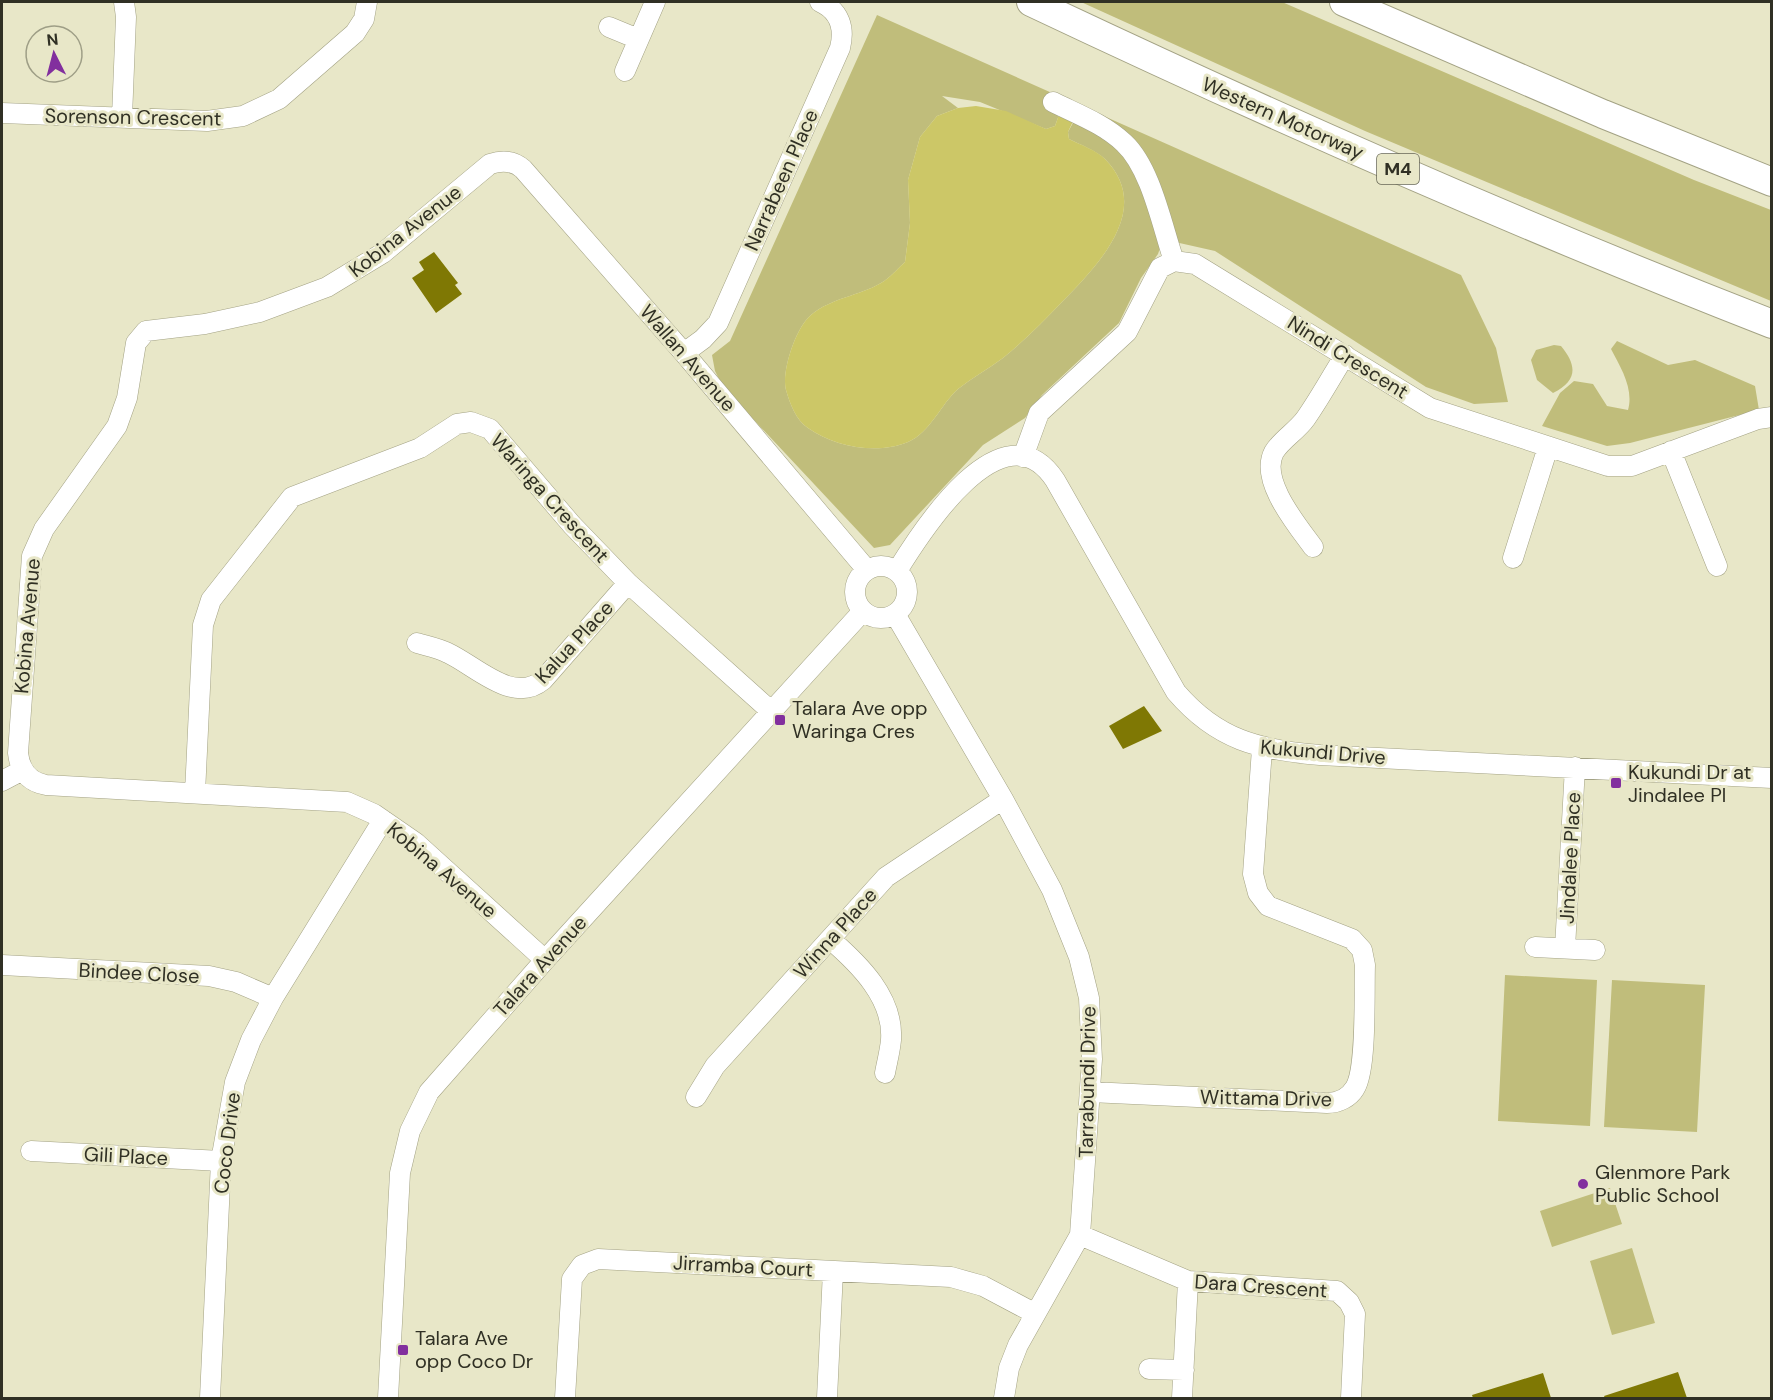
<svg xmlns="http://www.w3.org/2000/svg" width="1773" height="1400" font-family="'DM Sans',sans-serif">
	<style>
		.green { fill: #c0bd7b }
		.water { fill: #ccc767 }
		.building { fill: #7f7804 }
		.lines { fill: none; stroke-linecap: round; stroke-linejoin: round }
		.minor-casing { stroke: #a3a284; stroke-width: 21 }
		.highway-casing { stroke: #a3a284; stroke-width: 30 }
		.minor { stroke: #fff; stroke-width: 20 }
		.highway { stroke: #fff; stroke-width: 28 }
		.poi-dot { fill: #822f9e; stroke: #e8e7c8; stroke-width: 2 }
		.labels { text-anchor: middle; stroke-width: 6; stroke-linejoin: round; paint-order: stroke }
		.shield { fill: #e8e7c8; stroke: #676755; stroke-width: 1.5 }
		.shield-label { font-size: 18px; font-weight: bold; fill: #303024 }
		.street-label { font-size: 20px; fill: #303024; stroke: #e8e7c8 }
		.poi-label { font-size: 20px; fill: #303024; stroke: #e8e7c8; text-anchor: start }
	</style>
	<rect width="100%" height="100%" fill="#e8e7c8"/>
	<path class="green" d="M 1081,2 L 1282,2 L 1694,180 L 1771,210 L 1771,301 L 1365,131 Z
		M 877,15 L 1461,275 L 1496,348 L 1508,402 L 1474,404 L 1426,387 L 1215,251 L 1175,242 L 1168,234 C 1159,206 1154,171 1136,148 C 1117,124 1080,110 1053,98 L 1050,105 L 1060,112 L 1055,126 L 1046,129 L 980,102 L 942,96 L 958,108 L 937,116 L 920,137 L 908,180 L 910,223 L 905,262 C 897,269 890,278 881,283 C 859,296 831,298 811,315 C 796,327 781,372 786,390 C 790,404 796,420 808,428 C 835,447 877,455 908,442 C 930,433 941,404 958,389 C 972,378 988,369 1003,358 C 1024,341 1044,321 1062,302 C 1098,265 1154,209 1105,159 C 1095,150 1081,145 1069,139 L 1068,132 L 1075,119 C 1122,139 1135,156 1151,205 C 1155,218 1160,231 1161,245 L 1158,254 L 1141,278 L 1119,323 L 1042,395 L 1025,418 L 983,445 L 890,545 L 874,548 L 723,387 L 715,371 L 712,355 L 730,341 Z
		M 1617,341 L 1668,365 L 1695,360 L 1755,386 L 1759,410 L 1630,443 L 1607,446 L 1542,426 L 1560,393 L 1574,381 L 1593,384 L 1607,406 L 1628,410 C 1634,389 1621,368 1611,349 Z
		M 1554,345 L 1561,346 C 1577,365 1578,381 1553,393 L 1537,380 L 1531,360 L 1536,350 Z
		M 1505,975 L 1597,980 L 1590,1126 L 1498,1121 Z
		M 1612,980 L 1705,985 L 1697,1132 L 1604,1127 Z
		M 1610,1188 L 1622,1224 L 1552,1247 L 1540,1211 Z
		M 1632,1248 L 1655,1323 L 1612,1335 L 1590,1261 Z"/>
	<path class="water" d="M 976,106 L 1006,111 L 1046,129 L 1055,126 L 1060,112 L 1074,119 L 1068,132 L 1069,139 C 1081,145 1096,150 1105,159 C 1154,209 1098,265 1062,302 C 1044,321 1024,341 1003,358 C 988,369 972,378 958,389 C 941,404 930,433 908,442 C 877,455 835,447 808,428 C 796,420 790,404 786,390 C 781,372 796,327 811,315 C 831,298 859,296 881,283 C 890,278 897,269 905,262 L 910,223 L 908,180 L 920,137 L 937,116 L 958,108 Z"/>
	<path class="building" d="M 434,252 L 458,283 L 455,285 L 462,294 L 436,313 L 412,278 L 424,270 L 419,262 Z
		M 1144,706 L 1162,731 L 1123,749 L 1109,726 Z
		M 1678,1372 L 1687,1398 L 1605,1398 L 1604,1396 Z
		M 1543,1373 L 1551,1398 L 1473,1398 L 1472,1395 Z"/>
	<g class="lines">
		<defs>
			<path id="minor" d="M 609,27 L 638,39
				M 625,71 L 655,2
				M 1053,102 C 1077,114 1104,124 1124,143 C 1151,168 1162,226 1174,261
				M 2,113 L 207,121 L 243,116 L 279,99 L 355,33 L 364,19 L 367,2
				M 122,117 L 126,17 L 124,2
				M 684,353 L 703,339 L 718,323 L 840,48 C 845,28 840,11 820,2
				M 1671,451 L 1717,566
				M 1023,457 L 1039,413 L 1127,332 L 1160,268 L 1174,261 L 1195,264 L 1430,408 L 1608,466 L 1632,466 L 1758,419 L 1772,417
				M 1313,547 C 1297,525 1259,480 1274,452 C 1282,439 1297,431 1306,418 C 1320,398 1332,376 1345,355
				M 1513,558 L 1548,447
				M855 592a26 26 0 1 1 52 0a26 26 0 1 1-52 0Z
				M 897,571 C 921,532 1003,402 1055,480 L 1176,692 C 1217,740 1259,750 1320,755 L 1772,778
				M 895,614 L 1003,799 L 1052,890 L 1079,957 L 1089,998 L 1092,1059 L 1080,1235 L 1018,1345 L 1009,1368 L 1004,1398
				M 417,643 C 427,646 438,648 448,653 C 476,666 513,705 543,680 L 628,583
				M 2,781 L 23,770
				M 195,793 L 203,625 L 211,600 L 292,497 L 420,448 L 457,424 L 471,422 L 490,429 L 572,525 L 628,583 L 773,713
				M 830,939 C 859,964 894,998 891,1040 C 890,1051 887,1062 885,1073
				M 1535,947 L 1595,950
				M 1565,948 L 1575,767
				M 545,960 L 416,843 L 374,814 L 347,802 L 46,785 C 29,782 20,771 18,753 L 32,556 L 44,529 L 117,426 L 127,398 L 136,343 L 146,331 L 205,324 L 260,312 L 327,287 L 383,253 L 490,164 C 502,160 513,160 523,169 L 684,353 L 867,570
				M 2,965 L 209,976 L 236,982 L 273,998
				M 1090,1092 L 1327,1103 C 1338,1103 1349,1098 1355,1088 C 1367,1069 1364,991 1365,965 L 1362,950 L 1352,939 L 1268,906 L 1258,893 L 1253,874 L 1262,749
				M 696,1097 L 715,1066 L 886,877 L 1003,799
				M 31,1151 L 221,1161
				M 1080,1235 L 1188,1281 L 1337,1291 L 1349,1302 L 1355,1314 L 1351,1398
				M 1149,1369 L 1184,1370
				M 210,1398 L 221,1161 L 235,1082 L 251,1040 L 273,998 L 383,820
				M 388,1398 L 400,1173 L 410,1131 L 429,1092 L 545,960 L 863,611
				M 565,1398 L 572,1279 L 582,1265 L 598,1259 L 951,1277 L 983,1286 L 1034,1313
				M 827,1398 L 833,1271
				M 1182,1398 L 1188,1281"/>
			<path id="highway" d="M 1031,2 C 1274,117 1521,226 1772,324
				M 1344,2 L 1603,114 L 1772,182"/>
		</defs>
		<use href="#minor" class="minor-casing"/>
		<use href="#highway" class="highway-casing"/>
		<use href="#minor" class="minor"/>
		<use href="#highway" class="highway"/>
	</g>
	<g class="poi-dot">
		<rect x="774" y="714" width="12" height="12" rx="3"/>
		<rect x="1610" y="777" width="12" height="12" rx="3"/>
		<circle cx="1583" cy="1184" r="6"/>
		<rect x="397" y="1344" width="12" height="12" rx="3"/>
	</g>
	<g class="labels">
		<rect class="shield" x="1377" y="154" width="42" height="30" rx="4.5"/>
		<g class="shield-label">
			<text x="1398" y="175">M4</text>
		</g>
		<g class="street-label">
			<text transform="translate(133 117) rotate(1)" y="7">Sorenson Crescent</text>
			<text transform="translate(1283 118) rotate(24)" y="7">Western Motorway</text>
			<text transform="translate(781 180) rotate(-66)" y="7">Narrabeen Place</text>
			<text transform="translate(405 231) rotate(-38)" y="7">Kobina Avenue</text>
			<text transform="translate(1348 357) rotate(32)" y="7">Nindi Crescent</text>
			<text transform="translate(688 358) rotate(49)" y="7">Wallan Avenue</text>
			<text transform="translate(550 498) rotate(48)" y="7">Waringa Crescent</text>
			<text transform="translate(27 626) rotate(-85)" y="7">Kobina Avenue</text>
			<text transform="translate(574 642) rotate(-47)" y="7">Kalua Place</text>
			<text transform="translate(1323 752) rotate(5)" y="7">Kukundi Drive</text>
			<text transform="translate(1570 858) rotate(-87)" y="7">Jindalee Place</text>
			<text transform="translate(442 870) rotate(40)" y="7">Kobina Avenue</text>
			<text transform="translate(835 933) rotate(-48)" y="7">Winna Place</text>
			<text transform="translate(540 966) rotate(-48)" y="7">Talara Avenue</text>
			<text transform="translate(139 973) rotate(3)" y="7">Bindee Close</text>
			<text transform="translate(1087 1082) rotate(-89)" y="7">Tarrabundi Drive</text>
			<text transform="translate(1266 1098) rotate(1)" y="7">Wittama Drive</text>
			<text transform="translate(227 1143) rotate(-83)" y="7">Coco Drive</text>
			<text transform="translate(126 1156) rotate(3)" y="7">Gili Place</text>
			<text transform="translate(743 1266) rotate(3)" y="7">Jirramba Court</text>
			<text transform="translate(1261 1286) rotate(4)" y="7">Dara Crescent</text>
		</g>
		<g class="poi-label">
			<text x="792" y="715">Talara Ave opp<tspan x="792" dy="23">Waringa Cres</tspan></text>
			<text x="1628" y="779">Kukundi Dr at<tspan x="1628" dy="23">Jindalee Pl</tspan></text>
			<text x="1595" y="1179">Glenmore Park<tspan x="1595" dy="23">Public School</tspan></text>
			<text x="415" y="1345">Talara Ave<tspan x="415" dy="23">opp Coco Dr</tspan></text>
		</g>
	</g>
	<rect width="1773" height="1400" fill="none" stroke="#303024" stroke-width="6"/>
	<g transform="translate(54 54) rotate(354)"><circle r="28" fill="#e8e7c8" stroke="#9e9e86" stroke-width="1.5"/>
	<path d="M0-4.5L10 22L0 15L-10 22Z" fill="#822f9e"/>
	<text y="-9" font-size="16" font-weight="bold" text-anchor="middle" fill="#303024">N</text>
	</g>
</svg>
